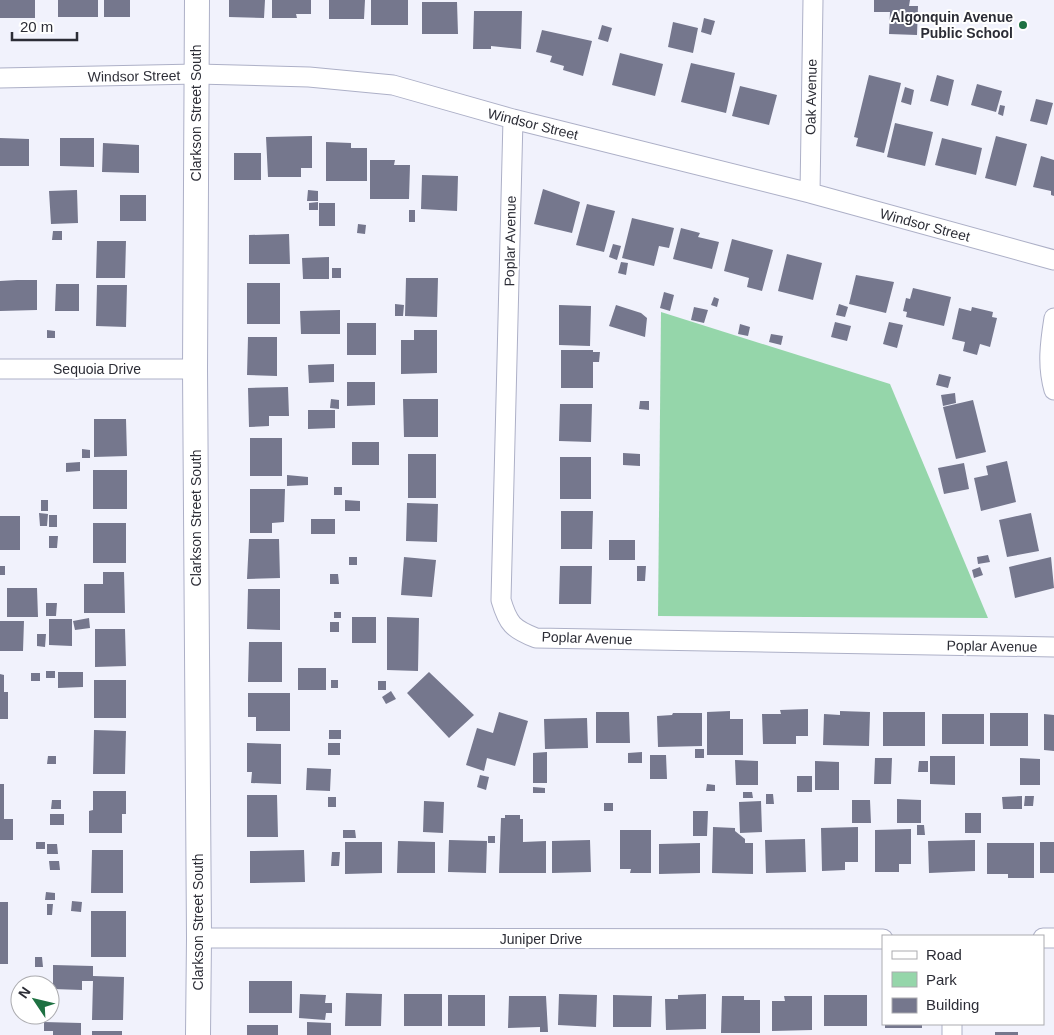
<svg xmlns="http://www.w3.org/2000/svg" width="1054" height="1035" font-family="Arial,sans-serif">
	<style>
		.green { fill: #95d6aa }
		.building { fill: #75778d }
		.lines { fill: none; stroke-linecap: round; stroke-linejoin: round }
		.minor-casing { stroke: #adb0c7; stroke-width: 21 }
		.tertiary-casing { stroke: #adb0c7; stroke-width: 26 }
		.minor { stroke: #fff; stroke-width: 19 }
		.tertiary { stroke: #fff; stroke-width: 24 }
		.poi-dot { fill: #1e7142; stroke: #fff; stroke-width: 2 }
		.labels { text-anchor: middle; stroke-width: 4; stroke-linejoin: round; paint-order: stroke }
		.poi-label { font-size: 14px; font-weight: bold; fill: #2c2d36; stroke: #fff; text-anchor: end }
		.street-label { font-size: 14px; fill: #2c2d36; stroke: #fff }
	</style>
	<rect width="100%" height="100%" fill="#f1f2fc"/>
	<path class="green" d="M 661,312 L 890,384 L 988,618 L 658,616 Z"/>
	<path class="building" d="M 0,0 L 35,0 L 35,18 L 0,18 Z
		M 58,0 L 98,0 L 98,17 L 58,17 Z
		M 104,0 L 130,0 L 130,17 L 104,17 Z
		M 229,0 L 265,0 L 264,18 L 229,17 Z
		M 272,0 L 311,0 L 311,14 L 296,14 L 297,18 L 272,18 Z
		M 329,0 L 365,0 L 364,19 L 329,19 Z
		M 371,0 L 408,0 L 408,25 L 371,25 Z
		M 874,0 L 910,0 L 909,6 L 918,6 L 917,35 L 889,34 L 890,12 L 874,12 Z
		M 422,2 L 457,2 L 458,34 L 422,34 Z
		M 474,11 L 522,11 L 521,49 L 491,46 L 491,49 L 473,49 Z
		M 704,18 L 715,21 L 711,35 L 701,32 Z
		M 673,22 L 698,28 L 693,53 L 668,47 Z
		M 602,25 L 612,28 L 608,42 L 598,39 Z
		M 542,30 L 592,41 L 583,76 L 563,70 L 564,66 L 550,62 L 552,56 L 536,52 Z
		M 620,53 L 663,64 L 655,96 L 612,85 Z
		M 691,63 L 735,73 L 726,113 L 681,102 Z
		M 869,75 L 901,83 L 884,153 L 856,146 L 858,138 L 854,137 Z
		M 937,75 L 954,80 L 948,106 L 930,101 Z
		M 977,84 L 1002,91 L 996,112 L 971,105 Z
		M 740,86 L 777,95 L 769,125 L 732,116 Z
		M 905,87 L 914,90 L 911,105 L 901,102 Z
		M 1036,99 L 1053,103 L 1047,125 L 1030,121 Z
		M 1000,105 L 1005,106 L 1003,116 L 998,114 Z
		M 895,123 L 933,132 L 925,166 L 887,157 Z
		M 312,136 L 312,168 L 301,168 L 301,177 L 268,177 L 266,137 Z
		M 996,136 L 1027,144 L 1016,186 L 985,178 Z
		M 0,138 L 29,139 L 29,166 L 0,166 Z
		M 60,138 L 94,138 L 94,167 L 60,166 Z
		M 942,138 L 982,148 L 976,175 L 935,165 Z
		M 326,142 L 351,143 L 351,148 L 367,148 L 367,181 L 326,181 Z
		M 103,143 L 139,145 L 139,173 L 102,172 Z
		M 234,153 L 261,153 L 261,180 L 234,180 Z
		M 1041,156 L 1054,160 L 1054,196 L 1051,195 L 1051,191 L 1033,187 Z
		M 370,160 L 395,160 L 394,165 L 410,165 L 409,199 L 370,199 Z
		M 422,175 L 458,176 L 457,211 L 421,209 Z
		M 543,189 L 580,202 L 572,233 L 534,224 Z
		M 77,190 L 78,223 L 51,224 L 49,191 Z
		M 308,190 L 318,191 L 318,201 L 307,201 Z
		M 120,195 L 146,195 L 146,221 L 120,221 Z
		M 318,202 L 318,210 L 309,210 L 309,203 Z
		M 319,203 L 335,203 L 335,226 L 319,226 Z
		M 587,204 L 615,211 L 604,252 L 576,245 Z
		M 409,210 L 415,210 L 415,222 L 409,222 Z
		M 632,218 L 674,228 L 669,248 L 659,246 L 654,266 L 622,258 Z
		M 358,224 L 366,225 L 365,234 L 357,233 Z
		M 681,228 L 700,233 L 698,237 L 719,242 L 712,269 L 673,259 Z
		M 53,231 L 62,231 L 62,240 L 52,240 Z
		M 289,234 L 290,264 L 249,264 L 249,235 Z
		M 732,239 L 773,250 L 762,291 L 747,287 L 749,278 L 724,271 Z
		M 97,241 L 126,241 L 125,278 L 96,278 Z
		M 613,244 L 621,246 L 617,260 L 609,257 Z
		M 787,254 L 822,263 L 813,300 L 778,291 Z
		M 329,257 L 329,279 L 303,279 L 302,258 Z
		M 621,262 L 628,263 L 626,275 L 618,273 Z
		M 332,268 L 341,268 L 341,278 L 332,278 Z
		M 856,275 L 894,282 L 886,313 L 849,304 Z
		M 406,278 L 438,278 L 437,317 L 405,316 Z
		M 17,280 L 37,280 L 37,310 L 0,311 L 0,281 Z
		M 247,283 L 280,283 L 280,324 L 247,324 Z
		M 56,284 L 79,284 L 79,311 L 55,311 Z
		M 97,285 L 127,285 L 126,327 L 96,326 Z
		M 913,288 L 951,297 L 944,326 L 906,317 L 907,312 L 903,311 L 906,298 L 910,299 Z
		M 664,292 L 674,295 L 670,311 L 660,308 Z
		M 714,297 L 719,299 L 717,307 L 711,305 Z
		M 395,304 L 404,305 L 403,316 L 395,316 Z
		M 839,304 L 848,307 L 845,317 L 836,315 Z
		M 559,305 L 591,306 L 590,346 L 559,345 Z
		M 616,305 L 641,313 L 647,318 L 645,337 L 609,326 Z
		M 694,307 L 708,310 L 704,323 L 691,320 Z
		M 972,307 L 993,312 L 992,317 L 997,318 L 990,347 L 980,344 L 977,355 L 963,351 L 965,342 L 952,339 L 959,308 L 971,311 Z
		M 340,310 L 340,334 L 301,334 L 300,311 Z
		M 835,322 L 851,326 L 847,341 L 831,337 Z
		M 889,322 L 903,325 L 897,348 L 883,344 Z
		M 347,323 L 376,323 L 376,355 L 347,355 Z
		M 740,324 L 750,327 L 748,336 L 738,334 Z
		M 47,330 L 55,331 L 55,338 L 47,338 Z
		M 414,330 L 437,330 L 437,373 L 401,374 L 401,340 L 414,340 Z
		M 771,334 L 783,336 L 781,345 L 769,342 Z
		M 248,337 L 277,337 L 277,376 L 247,375 Z
		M 561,350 L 593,350 L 593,352 L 600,352 L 599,362 L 593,362 L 593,388 L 561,388 Z
		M 334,364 L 334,382 L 309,383 L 308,365 Z
		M 939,374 L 951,377 L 948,388 L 936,385 Z
		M 347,382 L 375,382 L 375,405 L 347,406 Z
		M 288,387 L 289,416 L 269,416 L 269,426 L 249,427 L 248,388 Z
		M 955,393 L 956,403 L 943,406 L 941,395 Z
		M 331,399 L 339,400 L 339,409 L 330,408 Z
		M 403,399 L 438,399 L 438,437 L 404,437 Z
		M 973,400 L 986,452 L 956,459 L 943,407 Z
		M 640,401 L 649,401 L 649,410 L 639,409 Z
		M 560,404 L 592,404 L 591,442 L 559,441 Z
		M 308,410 L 335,410 L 335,428 L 308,429 Z
		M 94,419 L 126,419 L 127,456 L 94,457 Z
		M 250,438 L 282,438 L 282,476 L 250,476 Z
		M 352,442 L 379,442 L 379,465 L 352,465 Z
		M 82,449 L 90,450 L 90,458 L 82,458 Z
		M 623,453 L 640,454 L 640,466 L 623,465 Z
		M 408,454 L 436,454 L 436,498 L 408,498 Z
		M 560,457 L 591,457 L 591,499 L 560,499 Z
		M 1007,461 L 1016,502 L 981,511 L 974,478 L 988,475 L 986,466 Z
		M 80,462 L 80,471 L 66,472 L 66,463 Z
		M 964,463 L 969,489 L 944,494 L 938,468 Z
		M 93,470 L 127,470 L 127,509 L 93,509 Z
		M 287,475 L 308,477 L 308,485 L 287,486 Z
		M 334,487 L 342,487 L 342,495 L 334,495 Z
		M 250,489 L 285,489 L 284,522 L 272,523 L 272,533 L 250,533 Z
		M 41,500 L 48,500 L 48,511 L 41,511 Z
		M 345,500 L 360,501 L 360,511 L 345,511 Z
		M 407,503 L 438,504 L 437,542 L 406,541 Z
		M 561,511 L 593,511 L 592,549 L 561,549 Z
		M 39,513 L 48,514 L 47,526 L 40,526 Z
		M 1031,513 L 1039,551 L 1007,557 L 999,520 Z
		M 49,515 L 57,515 L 57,527 L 49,527 Z
		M 0,516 L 20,516 L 20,550 L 0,550 Z
		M 311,519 L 335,519 L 335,534 L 311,534 Z
		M 93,523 L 126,523 L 126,563 L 93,563 Z
		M 49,536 L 58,536 L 57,548 L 49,548 Z
		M 249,539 L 279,539 L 280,578 L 247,579 Z
		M 609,540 L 635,540 L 635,560 L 609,560 Z
		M 988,555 L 990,562 L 978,564 L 977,557 Z
		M 349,557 L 357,557 L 357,565 L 349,565 Z
		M 404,557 L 436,560 L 432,597 L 401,595 Z
		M 1051,557 L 1054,588 L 1015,598 L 1009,567 Z
		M 0,566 L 5,566 L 5,575 L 0,575 Z
		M 560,566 L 592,566 L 591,604 L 559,604 Z
		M 637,566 L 646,566 L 645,581 L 637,581 Z
		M 980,567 L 983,575 L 974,578 L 972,570 Z
		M 103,572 L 124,572 L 125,613 L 84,613 L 84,584 L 103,584 Z
		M 330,574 L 338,574 L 339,584 L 330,584 Z
		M 7,588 L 37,588 L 38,617 L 7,617 Z
		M 248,589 L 280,589 L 280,630 L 247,629 Z
		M 46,603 L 57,603 L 56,616 L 46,616 Z
		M 334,612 L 341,612 L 341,618 L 334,618 Z
		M 352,617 L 376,617 L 376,643 L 352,643 Z
		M 387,617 L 419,618 L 418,671 L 387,670 Z
		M 89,618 L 90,628 L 75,630 L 73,621 Z
		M 49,619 L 72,619 L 72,646 L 49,645 Z
		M 0,621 L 24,621 L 23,651 L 0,651 Z
		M 330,622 L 339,622 L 339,632 L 330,632 Z
		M 95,629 L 125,629 L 126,666 L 95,667 Z
		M 37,634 L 46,634 L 45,647 L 37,646 Z
		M 249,642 L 282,642 L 282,682 L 248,682 Z
		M 298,668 L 326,668 L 326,690 L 298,690 Z
		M 46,671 L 55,671 L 55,678 L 46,678 Z
		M 58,672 L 83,672 L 83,687 L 58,688 Z
		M 429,672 L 474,715 L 449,738 L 407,693 Z
		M 31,673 L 40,673 L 40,681 L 31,681 Z
		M 0,674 L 4,675 L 4,692 L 8,692 L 8,719 L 0,719 Z
		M 94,680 L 126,680 L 126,718 L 94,718 Z
		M 331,680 L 338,680 L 338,688 L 331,688 Z
		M 378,681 L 386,681 L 386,690 L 378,690 Z
		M 391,691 L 396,699 L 386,704 L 382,697 Z
		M 248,693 L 290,693 L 290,731 L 256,731 L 256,717 L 248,717 Z
		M 808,709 L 808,736 L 796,736 L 796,744 L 763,744 L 762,714 L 781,714 L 780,710 Z
		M 730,711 L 730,719 L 743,719 L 743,755 L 707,755 L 707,712 Z
		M 840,711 L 870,712 L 869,746 L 823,745 L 824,714 L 840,715 Z
		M 499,712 L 528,721 L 515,766 L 487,758 L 484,771 L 466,765 L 477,728 L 493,733 Z
		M 596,712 L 629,712 L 630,743 L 596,743 Z
		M 883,712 L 925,712 L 925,746 L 883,746 Z
		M 673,713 L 702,713 L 702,746 L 658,747 L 657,716 L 672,715 Z
		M 990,713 L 1028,713 L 1028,746 L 990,746 Z
		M 942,714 L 984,714 L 984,744 L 942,744 Z
		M 1044,714 L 1054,715 L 1054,751 L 1044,750 Z
		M 587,718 L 588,748 L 545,749 L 544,719 Z
		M 94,730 L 126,731 L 125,774 L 93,774 Z
		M 329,730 L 341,730 L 341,739 L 329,739 Z
		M 247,743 L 281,744 L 281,784 L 251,783 L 252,772 L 247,772 Z
		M 328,743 L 340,743 L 340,755 L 328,755 Z
		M 695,749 L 704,749 L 704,758 L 695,758 Z
		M 547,752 L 547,783 L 533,783 L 533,753 Z
		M 642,752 L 642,763 L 628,763 L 628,753 Z
		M 650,755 L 666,755 L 667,779 L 650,779 Z
		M 48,756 L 56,756 L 56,764 L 47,764 Z
		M 930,756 L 955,756 L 955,785 L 930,784 Z
		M 875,758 L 892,758 L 891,784 L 874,784 Z
		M 1020,758 L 1040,759 L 1040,785 L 1020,785 Z
		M 735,760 L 758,761 L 758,785 L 736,785 Z
		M 815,761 L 839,762 L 839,790 L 815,790 Z
		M 919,761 L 928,761 L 928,772 L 918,772 Z
		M 307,768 L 331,769 L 330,791 L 306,790 Z
		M 480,775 L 489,777 L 486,790 L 477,787 Z
		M 797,776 L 812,776 L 812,792 L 797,792 Z
		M 0,784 L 4,784 L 4,819 L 13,819 L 13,840 L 0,840 Z
		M 707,784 L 715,785 L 715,791 L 706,791 Z
		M 533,787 L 545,788 L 545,793 L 533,793 Z
		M 93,791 L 126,791 L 126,814 L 122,814 L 122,833 L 89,833 L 89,811 L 93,810 Z
		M 743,792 L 752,792 L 753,798 L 743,798 Z
		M 766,794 L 773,794 L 774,804 L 766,804 Z
		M 247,795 L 277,795 L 278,837 L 247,837 Z
		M 1022,796 L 1022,809 L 1003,809 L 1002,797 Z
		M 1025,796 L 1034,796 L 1033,806 L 1024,806 Z
		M 328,797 L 336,797 L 336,807 L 328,807 Z
		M 897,799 L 921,800 L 921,823 L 897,823 Z
		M 52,800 L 61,800 L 61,809 L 51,809 Z
		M 852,800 L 870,800 L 871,823 L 852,823 Z
		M 424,801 L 444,802 L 443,833 L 423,832 Z
		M 761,801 L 762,832 L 740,833 L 739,802 Z
		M 604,803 L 613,803 L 613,811 L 604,811 Z
		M 693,811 L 708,811 L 707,836 L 693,836 Z
		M 965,813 L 981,813 L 981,833 L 965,833 Z
		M 50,814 L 64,814 L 64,825 L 50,825 Z
		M 505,815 L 520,815 L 520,819 L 523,819 L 523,842 L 546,841 L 546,873 L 499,873 L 501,818 L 505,818 Z
		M 917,825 L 924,825 L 925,835 L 917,835 Z
		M 713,827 L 735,828 L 735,831 L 745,839 L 745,843 L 753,843 L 753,874 L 712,873 Z
		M 858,827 L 858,862 L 845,862 L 845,870 L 822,871 L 821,828 Z
		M 911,829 L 911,864 L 899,864 L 899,872 L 875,872 L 875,830 Z
		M 343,830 L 355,830 L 356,838 L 343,838 Z
		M 620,830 L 651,830 L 651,873 L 630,873 L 631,869 L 620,869 Z
		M 488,836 L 495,836 L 495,843 L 488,843 Z
		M 805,839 L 806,872 L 766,873 L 765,840 Z
		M 449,840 L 487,841 L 486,873 L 448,872 Z
		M 590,840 L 591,872 L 552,873 L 552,841 Z
		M 975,840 L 975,871 L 929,873 L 928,841 Z
		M 398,841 L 435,842 L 435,873 L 397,873 Z
		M 36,842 L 45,842 L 45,849 L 36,849 Z
		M 345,842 L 382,842 L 382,873 L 345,874 Z
		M 1040,842 L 1054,842 L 1054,873 L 1040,873 Z
		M 700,843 L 700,873 L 659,874 L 659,844 Z
		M 987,843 L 1034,843 L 1034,878 L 1008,878 L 1008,874 L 987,874 Z
		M 47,844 L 57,844 L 58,854 L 47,854 Z
		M 92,850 L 123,850 L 123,893 L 91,893 Z
		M 304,850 L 305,882 L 250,883 L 250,851 Z
		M 332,852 L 340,852 L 339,866 L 331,866 Z
		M 49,861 L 59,861 L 60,870 L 50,870 Z
		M 46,892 L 55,893 L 55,900 L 45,900 Z
		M 72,901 L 82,902 L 81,912 L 71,911 Z
		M 0,902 L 8,902 L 8,964 L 0,964 Z
		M 47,904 L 53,904 L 52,915 L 47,915 Z
		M 91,911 L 126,911 L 126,957 L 91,957 Z
		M 35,957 L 42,957 L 43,967 L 35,967 Z
		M 53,965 L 93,966 L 93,976 L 124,977 L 123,1020 L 92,1020 L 93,981 L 82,981 L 82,990 L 53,989 Z
		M 249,981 L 292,981 L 292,1013 L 249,1013 Z
		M 346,993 L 382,994 L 381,1026 L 345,1026 Z
		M 300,994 L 326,995 L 325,1003 L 332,1003 L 332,1013 L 326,1013 L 325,1020 L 299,1018 Z
		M 404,994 L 442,994 L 442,1026 L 404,1026 Z
		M 559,994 L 597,995 L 596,1027 L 558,1025 Z
		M 706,994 L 706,1029 L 666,1030 L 665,999 L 678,999 L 678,995 Z
		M 448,995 L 485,995 L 485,1026 L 448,1026 Z
		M 613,995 L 652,996 L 651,1027 L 613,1027 Z
		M 824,995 L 867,995 L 867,1026 L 824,1026 Z
		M 509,996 L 546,996 L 548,1032 L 540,1032 L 540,1027 L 508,1028 Z
		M 722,996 L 744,996 L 744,1000 L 760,1000 L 760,1033 L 721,1033 Z
		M 784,996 L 812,996 L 812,1030 L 772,1031 L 772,1001 L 785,1001 Z
		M 44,1022 L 81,1023 L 81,1035 L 53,1035 L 53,1031 L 44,1031 Z
		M 307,1022 L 331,1023 L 331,1035 L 307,1035 Z
		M 885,1024 L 922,1024 L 922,1028 L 885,1028 Z
		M 247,1025 L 278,1025 L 278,1035 L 247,1035 Z
		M 92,1031 L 122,1031 L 122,1035 L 92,1035 Z
		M 995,1032 L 1018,1032 L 1018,1035 L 995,1035 Z"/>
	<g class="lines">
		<defs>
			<path id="minor" d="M 0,78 L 197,74 L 309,77 L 393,85 L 513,119 L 810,193 L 1054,260
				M 513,119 L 501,600 C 508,624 513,629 536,638 L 1054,647
				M 810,193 L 813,0
				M 1054,318 C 1050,343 1047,366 1054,390
				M 0,369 L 195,369
				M 199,938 L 883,939
				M 1043,938 L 1054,938
				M 952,1024 L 952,1035"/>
			<path id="tertiary" d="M 197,0 L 195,369 L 199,938 L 198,1035"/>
		</defs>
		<use href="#minor" class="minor-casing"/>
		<use href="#tertiary" class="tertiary-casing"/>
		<use href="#minor" class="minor"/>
		<use href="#tertiary" class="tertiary"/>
	</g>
	<circle class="poi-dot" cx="1023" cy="25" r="5"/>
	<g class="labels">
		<g class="poi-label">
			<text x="1013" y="22">Algonquin Avenue<tspan x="1013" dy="16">Public School</tspan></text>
		</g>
		<g class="street-label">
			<text transform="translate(134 76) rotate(-1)" y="5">Windsor Street</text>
			<text transform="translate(811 97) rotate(-89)" y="5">Oak Avenue</text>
			<text transform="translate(196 113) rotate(-90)" y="5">Clarkson Street South</text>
			<text transform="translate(533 124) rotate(14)" y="5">Windsor Street</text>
			<text transform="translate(925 225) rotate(15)" y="5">Windsor Street</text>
			<text transform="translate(510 241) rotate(-89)" y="5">Poplar Avenue</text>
			<text x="97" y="374">Sequoia Drive</text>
			<text transform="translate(196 518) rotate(-90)" y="5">Clarkson Street South</text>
			<text transform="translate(587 638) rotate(2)" y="5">Poplar Avenue</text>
			<text transform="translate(992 646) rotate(1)" y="5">Poplar Avenue</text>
			<text transform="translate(198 922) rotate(-90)" y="5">Clarkson Street South</text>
			<text x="541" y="944">Juniper Drive</text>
		</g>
	</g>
	<rect x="882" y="935" width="162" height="90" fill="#ffffff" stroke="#ababaf"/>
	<rect x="892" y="951" width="25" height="8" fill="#ffffff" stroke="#ababaf"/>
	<text x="926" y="960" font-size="15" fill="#2c2d36">Road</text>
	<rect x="892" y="972" width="25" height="15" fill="#95d6aa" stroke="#ababaf"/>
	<text x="926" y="985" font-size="15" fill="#2c2d36">Park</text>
	<rect x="892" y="998" width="25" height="15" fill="#75778d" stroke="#ababaf"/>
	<text x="926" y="1010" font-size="15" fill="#2c2d36">Building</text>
	<g transform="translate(35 1000) rotate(305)"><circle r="24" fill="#ffffff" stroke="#ababaf"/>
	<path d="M0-4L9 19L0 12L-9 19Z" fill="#1e7142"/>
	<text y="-8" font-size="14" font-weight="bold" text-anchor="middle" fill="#2c2d36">N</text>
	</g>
	<path d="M12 32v8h65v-8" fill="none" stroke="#2c2d36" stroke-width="2.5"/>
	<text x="20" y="32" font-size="15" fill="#2c2d36" stroke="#ffffff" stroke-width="4" paint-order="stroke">20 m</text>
</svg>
